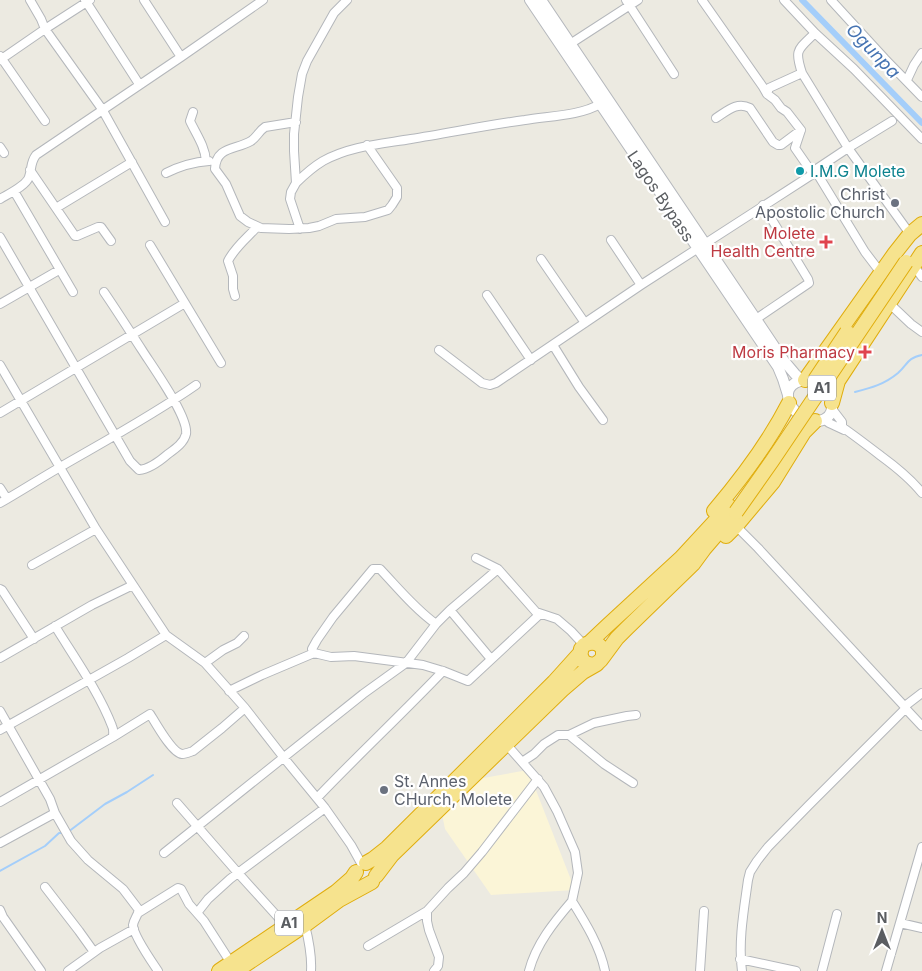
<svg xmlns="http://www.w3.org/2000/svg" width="922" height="971" font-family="Inter,sans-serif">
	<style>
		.commercial { fill: #fbf5d7 }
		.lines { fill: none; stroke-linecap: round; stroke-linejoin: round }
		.stream { stroke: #a4cefa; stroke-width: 2 }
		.canal { stroke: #a4cefa; stroke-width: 6 }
		.street-casing { stroke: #b4b7bb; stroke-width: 10 }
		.secondary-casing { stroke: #b5b8bd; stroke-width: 12 }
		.highway-casing { stroke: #e0ad0d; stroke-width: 16 }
		.street { stroke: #fff; stroke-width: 8 }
		.secondary { stroke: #fff; stroke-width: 10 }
		.highway { stroke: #f6e38e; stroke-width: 14 }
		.highway-bridge-casing { stroke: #e0ad0d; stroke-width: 16; stroke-linecap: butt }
		.highway-bridge { stroke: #f6e38e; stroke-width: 14 }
		.culture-dot { fill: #0f9aa8; stroke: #fff; stroke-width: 2 }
		.worship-dot { fill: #6b7280; stroke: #fff; stroke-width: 2 }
		.health-dot { fill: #e0444e; stroke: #fff; stroke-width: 2 }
		.labels { text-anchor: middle; stroke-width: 4.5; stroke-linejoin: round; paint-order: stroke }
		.shield { fill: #fff; stroke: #8c8e90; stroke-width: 1 }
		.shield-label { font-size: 15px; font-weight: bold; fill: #5a5d61 }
		.culture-label { font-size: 16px; fill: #0d838f; stroke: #fff; text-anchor: start }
		.worship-label { font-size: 16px; fill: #5b616d; stroke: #fff; text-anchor: end }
		.street-label { font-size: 16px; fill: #5a5d61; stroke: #fff }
		.health-label { font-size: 16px; fill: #be3a42; stroke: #fff; text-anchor: end }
		.water-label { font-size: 18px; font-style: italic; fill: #4573b2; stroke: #fff }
	</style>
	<rect width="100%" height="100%" fill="#eceae1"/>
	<path class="commercial" d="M 528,770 L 575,890 L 491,895 L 445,829 L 442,814 L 478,779 Z"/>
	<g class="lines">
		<path class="stream" d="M 855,392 C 871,388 885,384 898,373 C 908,364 907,358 922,355
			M 68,832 L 105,804 L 127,792 L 153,775
			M 0,871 L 45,846 L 59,833 L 63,833"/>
		<path class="canal" d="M 802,0 L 922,123"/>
		<defs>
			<path id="street" d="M 30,0 L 41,19 L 45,29 L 102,109 L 165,222
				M 85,0 L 139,84
				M 144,0 L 181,57
				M 626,0 L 674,74
				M 702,0 L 763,87 L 767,94 L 769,88 L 802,73
				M 784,0 L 815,33 L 854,69 L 922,139
				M 831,0 L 885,59 L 922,97
				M 815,33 C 798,50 794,49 802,73 L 848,148 L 910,234
				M 570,44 L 638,0
				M 0,56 L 45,121
				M 0,60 L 45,29 L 90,0
				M 907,80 L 914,65 L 922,53
				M 767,94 L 775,100 L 781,108 L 787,112 L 801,130 L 795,148 L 813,174
				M 193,112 L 190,121 C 196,134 205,146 206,161
				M 716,118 C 727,111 737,101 750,108 L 773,142 L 778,145 L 781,145 L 801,130
				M 296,122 L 265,127 C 259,131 257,137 251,141 C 236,150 216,146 215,169 L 226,184 L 240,216 L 248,222 L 261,228 L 289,229 L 309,228 L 319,226 L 336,219 L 365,217 L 388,210 L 392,205 L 397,197 L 397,188 L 367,145
				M 0,147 L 4,153
				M 30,170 L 75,236 L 77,236 L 98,227 L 101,227 L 111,241
				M 815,170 L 865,252 L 881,273
				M 166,173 C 180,166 194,162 209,161
				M 296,183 C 304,175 313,167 323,161 C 350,146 381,144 411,139 C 449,133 487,125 525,120 C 547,116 580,116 600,104
				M 14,191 L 73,292
				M 0,199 C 8,194 26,186 29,177 C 32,169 30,163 36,155 L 181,57 L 263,0
				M 56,208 L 132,162
				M 300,229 L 290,199 L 291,192 L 296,183 L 294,151 L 294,134 L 298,97 L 302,74 L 307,61 L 334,13 L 347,0
				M 0,237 L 130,461 L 139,470 C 150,469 160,461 168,454 C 175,449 184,443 186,434 C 189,417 152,366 142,350 C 129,330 117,311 104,292
				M 611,240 L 641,285
				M 150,245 L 221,363
				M 541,259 L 585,323
				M 914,266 L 922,277
				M 487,295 L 531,360
				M 235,296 L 233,289 L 233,276 L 228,261 C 235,247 247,238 257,227
				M 0,304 L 59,270
				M 892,306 L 911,324 L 922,332
				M 756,319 L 809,283 L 808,279 L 763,205
				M 553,345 L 579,387 L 603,420
				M 439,350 L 482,383 L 490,385 L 496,383 L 641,285 L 813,174 L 815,170 L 848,148 L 892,121
				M 0,365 L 96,529 L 166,635 L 205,663 L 245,708 L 284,758 L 325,808 L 351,845 L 361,863
				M 832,409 L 842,422 L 842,427 C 855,436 868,446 881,456 C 896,467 910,478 922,493
				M 0,413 L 185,303
				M 824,419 L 829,423 L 844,430
				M 0,488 L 7,499
				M 0,503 C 21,491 41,478 62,466 C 107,440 153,415 196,385
				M 736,526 L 758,548 L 906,708 L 809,805 L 768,847 L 757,861 L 750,872 L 748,880 C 744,909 738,942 742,971
				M 476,558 L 498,569 L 536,612 L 557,619 L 571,631 L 584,645
				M 32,565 L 96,529
				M 0,589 L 2,590 L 34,639
				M 450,610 L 491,659
				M 314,653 L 312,649 L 317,640 L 333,617 L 373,569 L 380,569 C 398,588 415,609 436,624
				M 0,658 L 92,605 L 133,585
				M 205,663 L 223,650 L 237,643 L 244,636
				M 229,691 L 262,675 L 314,653 L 331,657 L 354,656 L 423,665 L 443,671 L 468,681 L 540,614
				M 905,706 L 922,693
				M 906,709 L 922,726
				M 0,711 L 50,799 L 55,813 L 71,841 L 88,860 L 123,889 L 139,910 C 138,915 134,919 133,925 C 133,935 152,962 158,971
				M 0,730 L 128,658 L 166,635
				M 569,735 L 604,764 L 633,783
				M 113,737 L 150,714 C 155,722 172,753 182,754 C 185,754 190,752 193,751 L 222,728 L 245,708
				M 507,745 L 544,787 L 557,811 L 575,852 L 578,873 L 572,901 C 585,922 600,946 605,971
				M 522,762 L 534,754 L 544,744 L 558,735 L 569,735 L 594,723 L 627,716 L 636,715
				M 317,798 C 358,755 402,714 443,671
				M 0,802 L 113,737 C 113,733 114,730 112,726 C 99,692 74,657 55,626
				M 177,803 L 238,873 L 286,926
				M 0,843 L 55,813
				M 164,853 L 363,694 L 406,663 L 436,624 L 450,610 L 498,569
				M 45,887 L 79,931 L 94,952
				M 0,910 L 3,917 L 41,971
				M 427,911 L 427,921 L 429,930 L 439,957 L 438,966 L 434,971
				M 138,913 L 178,888 L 181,889 L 189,904 L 197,913
				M 900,923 L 922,928
				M 305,925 C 309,941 312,955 311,971
				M 368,946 L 427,911 L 448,888 L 464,873 L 482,852 L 538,779
				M 740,959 L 796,971
				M 231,963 L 204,921 L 197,913 L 208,899 L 230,879 L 325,808
				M 68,971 L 100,948 L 134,929
				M 529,971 C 536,944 554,922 572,901
				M 700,971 L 704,911
				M 822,971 L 837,914
				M 886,971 L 922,847"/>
			<path id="secondary" d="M 530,0 L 778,367 L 783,379 L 788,395
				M 541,0 L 784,361 L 795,374 L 802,381
				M 805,380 C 810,381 815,382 820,385 C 832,394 840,417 819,421 C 796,425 770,385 805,380 Z"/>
			<path id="highway" d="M 805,380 L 895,253 L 910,234 L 922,224
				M 832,403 L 838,381 L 922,253
				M 714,511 C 742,478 769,442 789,403
				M 726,536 L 736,526 L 773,482 L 804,432 L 815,421
				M 589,643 C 596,642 599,644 603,649 L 603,657 C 598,665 591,667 583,661 L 580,654 L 581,649 L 584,645 L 589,643 L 607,626 L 681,558 L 729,506
				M 603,657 L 617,638 L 627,628 L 693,564 L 704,549 L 729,520
				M 366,863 L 373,859 L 387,848 L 554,682 L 581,652
				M 376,876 L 392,855 L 562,690 L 583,672 L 597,664
				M 219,971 L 336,892 L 352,878 L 356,872
				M 236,971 L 305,925 L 339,900 L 372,882"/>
		</defs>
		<use href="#street" class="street-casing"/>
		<use href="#secondary" class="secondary-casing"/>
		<use href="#highway" class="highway-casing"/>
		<use href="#street" class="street"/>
		<use href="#secondary" class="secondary"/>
		<use href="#highway" class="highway"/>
		<defs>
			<path id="highway-bridge" d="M 815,380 L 847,332
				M 736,512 L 772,461 L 906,262"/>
		</defs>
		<use href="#highway-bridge" class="highway-bridge-casing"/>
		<use href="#highway-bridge" class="highway-bridge"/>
	</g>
	<circle class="culture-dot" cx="800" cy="171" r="5"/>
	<g class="worship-dot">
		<circle cx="895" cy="203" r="5"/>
		<circle cx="384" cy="790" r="5"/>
	</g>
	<g class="health-dot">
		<path d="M823.5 234.5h5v5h5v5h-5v5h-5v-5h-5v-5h5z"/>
		<path d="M862.5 344.5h5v5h5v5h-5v5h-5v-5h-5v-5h5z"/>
	</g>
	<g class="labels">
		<g class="shield">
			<rect x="808" y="375.5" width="28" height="25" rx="4"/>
			<rect x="275" y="910.5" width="28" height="25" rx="4"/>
		</g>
		<g class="shield-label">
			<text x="822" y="393">A1</text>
			<text x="289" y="928">A1</text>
		</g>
		<g class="culture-label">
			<text x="810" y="177">I.M.G Molete</text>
		</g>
		<g class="worship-label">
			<text x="885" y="200">Christ<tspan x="885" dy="18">Apostolic Church</tspan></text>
			<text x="394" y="787" text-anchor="start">St. Annes<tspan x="394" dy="18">CHurch, Molete</tspan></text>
		</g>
		<g class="street-label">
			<text transform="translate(661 196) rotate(56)" y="6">Lagos Bypass</text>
		</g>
		<g class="health-label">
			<text x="815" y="239">Molete<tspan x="815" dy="18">Health Centre</tspan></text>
			<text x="855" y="358">Moris Pharmacy</text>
		</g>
		<g class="water-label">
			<text transform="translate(873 51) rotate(46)" y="6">Ogunpa</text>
		</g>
	</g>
	<g transform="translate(882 931)" stroke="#ffffff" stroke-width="4" paint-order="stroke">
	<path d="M0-4L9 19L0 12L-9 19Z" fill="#5a5d61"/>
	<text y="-8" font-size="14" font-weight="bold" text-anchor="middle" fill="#5a5d61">N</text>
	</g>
</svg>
